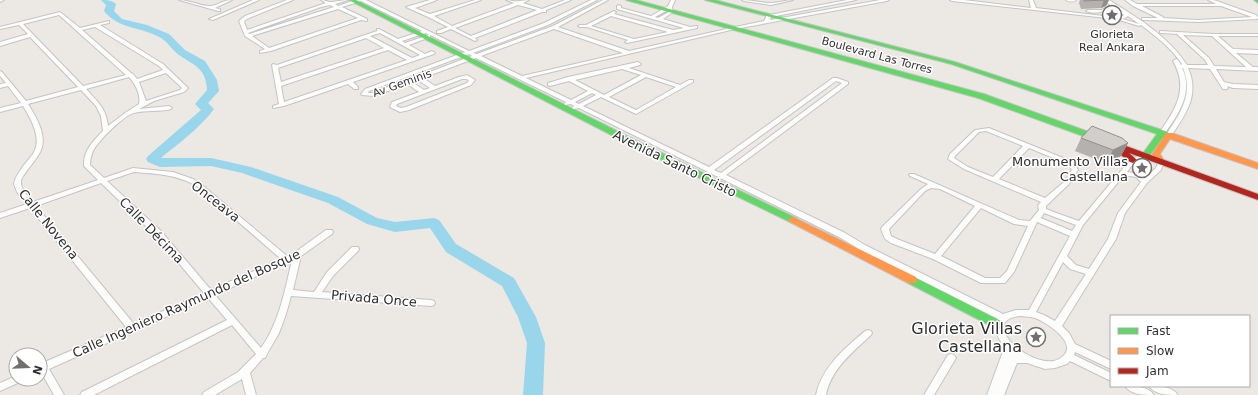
<svg xmlns="http://www.w3.org/2000/svg" width="1258" height="395" font-family="'DejaVu Sans',sans-serif">
	<style>
		.lines { fill: none; stroke-linecap: round; stroke-linejoin: round }
		.river { fill: #99d6ec; fill-rule: evenodd }
		.street-casing { stroke: #c5c4c5; stroke-width: 2 }
		.fast-casing { stroke: #c5c4c5; stroke-width: 2 }
		.slow-casing { stroke: #c5c4c5; stroke-width: 2 }
		.jam-casing { stroke: #c5c4c5; stroke-width: 2 }
		.street { fill: #fcfcfb; fill-rule: evenodd }
		.fast { fill: #63d668; fill-rule: evenodd }
		.slow { fill: #ff974d; fill-rule: evenodd }
		.jam { fill: #b3261e; fill-rule: evenodd }
		.wall { fill: #b4b1af }
		.shaded-wall { fill: #92908e }
		.building { fill: #d1cecb; stroke: #92908e }
		.labels { text-anchor: middle; stroke-width: 3; stroke-linejoin: round; paint-order: stroke }
		.far-poi-label { font-size: 11px; fill: #2e2e2e; stroke: #fff }
		.far-street-label { font-size: 11px; fill: #2e2e2e; stroke: #fff }
		.poi-label { font-size: 13px; fill: #2e2e2e; stroke: #fff; text-anchor: end }
		.street-label { font-size: 13px; fill: #2e2e2e; stroke: #fff }
		.near-poi-label { font-size: 16px; fill: #2e2e2e; stroke: #fff; text-anchor: end }
	</style>
	<rect width="100%" height="100%" fill="#ece8e4"/>
	<g class="lines">
		<path class="river" d="M 101,0 C 106,0 112,0 116,4 L 114,11 L 122,19 L 147,25 L 169,34 L 185,50 L 205,61 L 217,80 L 219,91 L 208,103 L 214,109 C 200,128 179,143 161,158 L 211,158 L 251,167 L 338,197 L 377,218 L 395,222 L 434,218 L 439,220 L 456,244 L 514,278 L 536,317 L 545,343 L 543,395 L 523,395 L 527,343 L 518,317 L 502,286 L 446,252 L 430,228 L 395,232 L 367,224 L 328,203 L 242,173 L 211,166 L 160,167 L 148,162 L 146,159 L 148,156 L 201,110 L 195,104 L 207,90 C 206,68 195,66 179,55 C 172,50 168,42 161,38 C 141,26 119,30 104,11 L 106,5 Z"/>
		<defs>
			<path id="street" d="M 0,0 L 4,0 L 0,2 Z
				M 179,0 C 189,0 204,7 211,6 C 218,5 223,0 232,0 L 215,8 L 220,9 L 220,11 L 218,11 Z
				M 253,0 L 259,0 L 213,20 L 209,19 Z
				M 287,0 L 293,0 L 249,18 L 244,21 L 247,30 L 326,3 L 321,0 C 325,0 327,2 331,2 C 334,2 343,0 348,0 L 335,4 L 338,6 L 355,0 L 366,0 L 469,51 L 544,23 L 591,0 L 597,0 L 548,25 L 473,53 L 477,54 L 553,26 L 603,0 L 608,0 L 558,27 L 629,51 L 735,27 L 764,21 L 767,15 L 769,15 L 847,0 L 856,0 L 771,17 L 770,20 L 880,0 L 889,0 L 887,1 L 735,29 L 526,78 L 571,100 L 588,91 L 569,81 L 550,86 L 548,85 L 548,83 L 568,77 L 638,62 L 641,64 L 640,65 L 629,68 L 680,85 L 689,80 L 693,80 L 693,82 L 636,114 L 601,97 L 583,106 L 709,167 L 833,78 L 837,78 L 848,82 L 848,84 L 726,175 L 845,233 L 865,245 L 1003,314 L 1016,310 L 1029,310 L 1070,236 L 1037,222 L 1014,272 L 1005,283 L 981,283 L 933,259 L 891,243 L 885,239 L 881,229 L 882,227 L 921,189 L 928,184 L 910,176 L 909,175 L 910,174 L 914,174 L 1019,220 L 1030,221 L 1039,210 L 1038,205 L 1041,202 L 964,169 L 948,159 L 950,154 L 975,130 L 989,128 L 1073,162 L 1078,170 L 1069,184 L 1046,206 L 1046,209 L 1059,214 L 1079,221 L 1131,159 L 1145,154 L 1147,155 L 1148,156 L 1147,157 L 1135,161 L 1127,172 L 1140,174 L 1145,178 L 1156,168 L 1159,161 L 1163,161 L 1164,162 L 1161,170 L 1147,183 L 1125,213 L 1116,239 L 1062,326 L 1069,333 L 1075,344 L 1111,361 L 1111,369 L 1075,352 L 1074,355 L 1111,373 L 1111,381 L 1070,361 L 1067,364 L 1055,368 L 1045,369 L 1027,363 L 1017,363 L 1004,395 L 987,395 L 1002,354 L 1001,344 L 1001,342 C 997,335 993,328 998,319 L 859,249 L 839,237 L 579,108 L 573,109 L 572,108 L 574,106 L 571,104 L 565,105 L 564,104 L 566,102 L 476,58 L 423,78 L 435,86 L 459,77 L 467,75 L 475,80 L 471,85 L 409,110 L 400,112 L 390,107 L 392,102 L 419,92 L 407,84 L 374,96 L 362,95 L 361,94 L 365,89 L 465,52 L 430,35 L 430,37 L 409,45 L 425,54 L 432,51 L 435,53 L 434,54 L 353,82 L 358,87 L 358,89 L 354,89 L 348,84 L 284,106 L 273,108 L 273,106 L 279,104 L 272,65 L 273,64 L 277,65 L 377,31 L 377,29 L 379,29 L 398,39 L 422,31 L 361,1 L 342,7 L 367,19 L 367,21 L 361,20 L 271,51 L 260,53 L 260,51 L 265,49 L 245,36 L 239,21 L 245,16 ZM 330,5 L 334,7 L 249,34 L 248,33 L 321,7 ZM 338,9 L 358,18 L 269,48 L 252,36 ZM 554,29 L 623,53 L 522,76 L 481,56 ZM 380,33 L 420,55 L 412,58 L 370,36 ZM 426,33 L 429,35 L 405,43 L 402,41 ZM 366,38 L 384,48 L 281,82 L 278,68 ZM 388,50 L 407,60 L 284,102 L 281,86 ZM 469,54 L 472,56 L 419,76 L 414,75 L 413,76 L 414,77 L 408,80 L 403,79 L 402,80 L 403,81 L 372,93 L 368,93 L 369,91 ZM 622,69 L 641,75 L 604,95 L 575,80 ZM 646,77 L 676,87 L 636,110 L 609,97 ZM 462,79 L 466,79 L 469,80 L 467,83 L 406,107 L 401,108 L 396,106 L 397,104 ZM 418,80 L 430,88 L 424,90 L 412,82 ZM 836,81 L 842,83 L 721,173 L 714,170 ZM 592,93 L 596,95 L 579,104 L 575,102 ZM 986,131 L 1023,146 L 993,177 L 968,167 L 954,158 L 955,156 L 979,132 ZM 1029,148 L 1068,164 L 1072,170 L 1064,182 L 1045,198 L 999,179 ZM 1124,175 L 1136,177 L 1141,182 L 1118,213 L 1108,239 L 1089,269 L 1076,265 L 1067,256 L 1083,225 ZM 931,188 L 940,189 L 975,206 L 935,254 L 897,239 L 891,236 L 889,229 L 925,191 ZM 981,208 L 1014,224 L 1028,226 L 1007,271 L 1000,278 L 985,278 L 941,256 ZM 1044,213 L 1076,225 L 1072,231 L 1041,218 ZM 1063,262 L 1070,269 L 1086,274 L 1055,321 L 1044,315 L 1036,312 ZM 1020,316 C 1025,316 1030,317 1035,318 C 1046,322 1075,341 1065,354 C 1044,382 972,321 1020,316 Z
				M 430,0 L 437,0 L 415,8 L 430,14 L 475,0 L 481,0 L 434,16 L 452,26 L 514,3 L 506,0 C 510,0 515,2 519,1 C 523,1 525,0 529,0 L 523,3 L 542,9 L 565,0 L 571,0 L 546,10 L 546,12 L 542,12 L 475,38 L 477,40 L 475,41 L 451,29 L 441,33 L 437,33 L 437,31 L 448,27 L 428,17 L 406,7 ZM 518,5 L 537,10 L 471,36 L 455,28 Z
				M 671,0 L 675,0 L 672,7 L 673,12 L 663,19 L 690,27 L 697,26 L 697,28 L 627,43 L 625,42 L 628,40 L 587,27 L 580,27 L 578,26 L 580,25 L 586,25 L 614,11 L 616,12 L 614,14 L 673,30 L 684,28 L 617,9 L 617,6 L 619,5 L 621,6 L 621,8 L 651,16 L 668,6 ZM 668,10 L 669,12 L 658,18 L 655,17 ZM 611,16 L 668,32 L 634,39 L 591,26 Z
				M 742,0 C 752,0 761,3 771,3 C 778,3 786,0 793,0 L 771,5 L 744,1 Z
				M 950,0 L 964,0 L 1031,8 L 1029,0 L 1033,0 L 1036,8 L 1112,17 L 1121,17 L 1124,15 L 1115,8 C 1106,11 1094,15 1086,11 L 1088,10 L 1101,10 L 1112,6 L 1104,0 L 1109,0 C 1138,18 1168,36 1187,65 L 1208,65 L 1205,60 L 1177,34 L 1162,33 L 1160,33 L 1160,31 L 1213,34 L 1258,34 L 1258,36 L 1218,36 L 1233,49 L 1258,50 L 1258,54 L 1236,53 L 1253,67 L 1258,67 L 1258,71 L 1216,69 L 1224,82 L 1233,84 L 1258,85 L 1258,89 L 1233,88 L 1227,86 L 1228,88 L 1227,89 L 1223,89 L 1210,69 L 1188,68 C 1200,95 1186,114 1171,136 L 1167,136 L 1166,135 C 1180,113 1194,95 1183,68 L 1182,68 C 1194,91 1178,116 1164,134 L 1160,134 L 1159,133 C 1176,109 1189,89 1173,61 L 1176,59 L 1178,60 L 1181,65 L 1182,64 C 1171,48 1157,37 1141,25 L 1139,26 L 1116,19 L 952,1 ZM 1128,16 L 1139,24 L 1123,19 ZM 1183,35 L 1212,36 L 1246,67 L 1214,66 L 1209,58 Z
				M 1066,0 L 1076,0 C 1074,2 1068,2 1066,0 Z
				M 1125,0 L 1130,0 L 1137,4 L 1216,4 L 1208,0 L 1214,0 L 1256,15 L 1258,17 L 1258,19 L 1198,22 L 1144,20 L 1142,20 L 1142,18 L 1158,18 L 1133,6 ZM 1142,6 L 1221,6 L 1252,17 L 1198,20 L 1163,18 L 1163,17 Z
				M 60,12 L 80,28 L 109,21 L 109,23 L 100,25 L 163,64 L 188,88 L 184,92 L 154,101 L 139,109 L 169,106 L 172,108 L 171,109 C 159,112 146,110 134,113 C 124,115 98,141 93,151 C 91,156 90,160 90,165 L 104,178 L 133,168 L 173,172 L 193,179 L 202,185 L 287,256 L 294,253 L 326,230 L 332,230 L 333,232 L 332,234 L 301,256 L 293,290 L 314,292 L 327,272 L 352,247 L 358,247 L 359,249 L 358,251 L 333,276 L 322,292 L 431,300 L 434,301 L 435,303 L 434,305 L 431,306 L 291,296 C 288,308 284,321 279,333 C 275,341 269,349 265,358 L 263,358 L 250,373 L 256,395 L 246,395 L 242,379 L 215,395 L 202,395 L 204,392 L 238,372 L 256,354 L 232,325 L 94,395 L 80,395 L 82,392 L 227,320 L 208,298 L 49,369 L 64,395 L 54,395 L 41,372 L 40,373 L 40,364 L 126,327 L 30,208 L 0,218 L 0,213 L 27,204 L 17,192 L 14,184 C 15,177 20,171 24,165 C 28,160 33,155 35,150 C 41,136 30,117 23,106 L 0,112 L 0,108 L 21,103 L 8,86 L 0,88 L 0,84 L 6,83 L 0,76 L 0,71 L 2,72 L 26,101 L 78,87 L 30,37 L 0,46 L 0,42 L 28,34 L 19,25 L 0,29 L 0,27 ZM 59,15 L 126,75 L 83,86 L 23,24 ZM 95,27 L 159,66 L 163,70 L 137,79 L 133,74 L 131,73 L 82,30 ZM 166,73 L 182,88 L 180,90 L 146,101 L 139,82 ZM 129,77 C 135,83 141,95 139,104 L 125,113 L 108,126 C 106,108 98,102 86,89 ZM 81,90 L 96,106 L 101,116 L 103,131 C 93,141 83,151 84,166 L 98,180 L 33,202 C 27,195 20,189 21,180 C 26,170 34,163 39,154 C 49,138 37,118 28,104 ZM 134,172 C 156,174 178,174 198,187 L 281,259 L 211,290 L 161,231 L 107,181 ZM 101,183 L 155,235 L 204,293 L 134,324 L 36,206 ZM 292,260 C 285,290 279,323 261,348 L 215,295 Z
				M 868,330 L 871,331 L 872,333 L 871,335 C 852,353 831,369 826,395 L 816,395 C 822,367 844,349 865,331 Z
				M 951,354 L 954,355 L 956,358 L 934,395 L 924,395 L 948,355 Z
				M 16,376 L 16,379 L 22,379 L 20,382 L 0,391 L 0,383 Z
				M 1125,386 C 1135,386 1148,386 1154,395 C 1144,395 1131,395 1125,386 Z
				M 1149,386 C 1159,386 1172,386 1178,395 C 1168,395 1155,395 1149,386 Z"/>
			<path id="fast" d="M 349,0 L 356,0 L 631,138 L 796,218 L 798,220 L 793,223 L 790,222 L 625,142 Z
				M 626,0 L 636,0 L 984,94 L 1100,136 L 1101,138 L 1100,140 L 1094,140 L 978,98 Z
				M 705,0 L 715,0 L 955,62 L 1165,131 L 1176,137 L 1172,139 L 1163,137 L 1148,158 L 1142,158 L 1141,156 L 1157,134 L 951,64 Z
				M 1254,0 L 1258,0 L 1258,3 Z
				M 912,276 L 1003,322 L 1005,325 L 1003,328 L 999,329 L 995,328 L 908,283 L 907,280 L 908,277 Z"/>
			<path id="slow" d="M 1166,133 L 1172,133 L 1258,163 L 1258,169 L 1170,139 L 1160,154 L 1165,162 L 1161,165 L 1158,164 L 1152,154 Z
				M 793,217 L 916,277 L 917,280 L 916,283 L 908,283 L 790,222 L 788,220 L 790,218 Z"/>
			<path id="jam" d="M 1109,142 L 1112,142 L 1120,146 L 1126,146 L 1258,194 L 1258,200 L 1129,153 L 1137,160 L 1133,163 L 1130,162 L 1109,146 L 1108,144 Z"/>
		</defs>
		<use href="#street" class="street-casing"/>
		<use href="#fast" class="fast-casing"/>
		<use href="#slow" class="slow-casing"/>
		<use href="#jam" class="jam-casing"/>
		<use href="#street" class="street"/>
		<use href="#fast" class="fast"/>
		<use href="#slow" class="slow"/>
		<use href="#jam" class="jam"/>
	</g>
	<path class="wall" d="M 1080,0 L 1109,0 L 1106,6 L 1101,8 L 1081,9 L 1079,3 Z
		M 1081,138 L 1128,143 L 1121,156 L 1106,163 L 1075,151 Z"/>
	<path class="shaded-wall" d="M 1104,0 L 1109,0 L 1106,6 L 1101,8 Z
		M 1128,143 L 1121,156 L 1106,163 L 1113,150 Z"/>
	<path class="building" d="M 1084,0 L 1105,0 L 1084,1 Z
		M 1092,126 L 1122,138 L 1128,143 L 1113,150 L 1081,138 Z"/>
	<defs>
		<symbol id="sight-ring" viewBox="-11 -11 22 22"><circle r="9.5" fill="#fff" stroke="#706f6e" stroke-width="1.5"/><path d="M0-6L1.8-2.2L6-1.7L2.9 1.2L3.7 5.4L0 3.3L-3.7 5.4L-2.9 1.2L-6-1.7L-1.8-2.2Z" fill="#706f6e"/></symbol>
	</defs>
	<g fill-rule="evenodd">
		<use href="#sight-ring" x="1101" y="4" width="22" height="22"/>
		<use href="#sight-ring" x="1131" y="157" width="22" height="22"/>
		<use href="#sight-ring" x="1025" y="326" width="22" height="22"/>
	</g>
	<g class="labels">
		<g class="far-poi-label">
			<text x="1112" y="38">Glorieta<tspan x="1112" dy="13">Real Ankara</tspan></text>
		</g>
		<g class="far-street-label">
			<text transform="translate(877 55) rotate(15)" y="4">Boulevard Las Torres</text>
			<text transform="translate(402 83) rotate(-20)" y="4">Av Geminis</text>
		</g>
		<g class="poi-label">
			<text x="1128" y="166">Monumento Villas<tspan x="1128" dy="15">Castellana</tspan></text>
		</g>
		<g class="street-label">
			<text transform="translate(675 163) rotate(26)" y="5">Avenida Santo Cristo</text>
			<text transform="translate(216 201) rotate(38)" y="5">Onceava</text>
			<text transform="translate(49 224) rotate(51)" y="5">Calle Novena</text>
			<text transform="translate(152 230) rotate(46)" y="5">Calle Décima</text>
			<text transform="translate(374 298) rotate(5)" y="5">Privada Once</text>
			<text transform="translate(186 303) rotate(-24)" y="5">Calle Ingeniero Raymundo del Bosque</text>
		</g>
		<g class="near-poi-label">
			<text x="1022" y="334">Glorieta Villas<tspan x="1022" dy="18">Castellana</tspan></text>
		</g>
	</g>
	<rect x="1110" y="315" width="140" height="72" fill="#ffffff" stroke="#ababab"/>
	<rect x="1118" y="328" width="20" height="6" fill="#63d668" stroke="#ababab"/>
	<text x="1146" y="335" font-size="12" fill="#2e2e2e">Fast</text>
	<rect x="1118" y="348" width="20" height="6" fill="#ff974d" stroke="#ababab"/>
	<text x="1146" y="355" font-size="12" fill="#2e2e2e">Slow</text>
	<rect x="1118" y="368" width="20" height="6" fill="#b3261e" stroke="#ababab"/>
	<text x="1146" y="375" font-size="12" fill="#2e2e2e">Jam</text>
	<g transform="translate(28 367) rotate(109)"><circle r="19" fill="#ffffff" stroke="#ababab"/>
	<path d="M0-3L7 15L0 10L-7 15Z" fill="#706f6e"/>
	<text y="-6" font-size="11" font-weight="bold" text-anchor="middle" fill="#2e2e2e">N</text>
	</g>
</svg>
